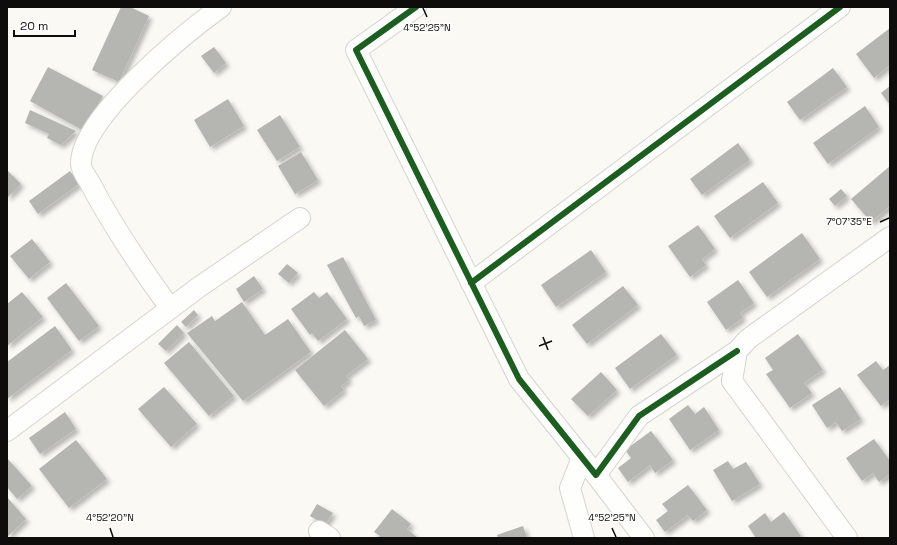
<svg xmlns="http://www.w3.org/2000/svg" width="897" height="545" font-family="'Space Grotesk',sans-serif">
	<style>
		.building { fill: #b5b5b1; filter: url(#shadow) }
		.lines { fill: none; stroke-linecap: round; stroke-linejoin: round }
		.street-casing { stroke: #d5d4d0; stroke-width: 22 }
		.street { stroke: #fefefd; stroke-width: 20 }
		.cycleway-casing { stroke: #fff; stroke-width: 8 }
		.cycleway { stroke: #1b5e20; stroke-width: 6 }
		.ticks { fill: none; stroke: #0e0d0b; stroke-width: 1.5 }
		.ticks-label { font-size: 10px; text-anchor: middle; fill: #0e0d0b; stroke: #fff; stroke-width: 3; stroke-linejoin: round; paint-order: stroke }
	</style>
	<defs>
		<filter id="shadow"><feDropShadow dx="3.5" dy="3.5" stdDeviation="2" flood-color="#0004"/></filter>
	</defs>
	<rect width="100%" height="100%" fill="#faf9f4"/>
	<path class="building" d="M 121,7 L 130,7 L 149,16 L 119,82 L 92,70 Z
		M 890,28 L 890,65 L 874,78 L 856,54 Z
		M 214,47 L 226,63 L 214,73 L 201,56 Z
		M 48,67 L 103,96 L 84,131 L 30,101 Z
		M 833,68 L 847,87 L 800,120 L 787,102 Z
		M 890,86 L 890,105 L 881,93 Z
		M 228,99 L 244,126 L 210,147 L 194,120 Z
		M 865,106 L 879,127 L 828,164 L 813,143 Z
		M 30,110 L 76,131 L 61,145 L 47,138 L 49,134 L 25,123 Z
		M 280,115 L 300,147 L 277,161 L 257,130 Z
		M 738,143 L 750,160 L 702,195 L 690,179 Z
		M 301,152 L 318,180 L 295,194 L 278,166 Z
		M 890,166 L 890,206 L 871,222 L 851,199 Z
		M 7,170 L 21,184 L 7,198 Z
		M 70,171 L 79,184 L 38,214 L 29,201 Z
		M 763,182 L 778,203 L 730,238 L 714,216 Z
		M 841,189 L 847,196 L 835,206 L 829,199 Z
		M 698,225 L 715,249 L 702,259 L 706,265 L 690,277 L 668,246 Z
		M 802,233 L 820,259 L 767,297 L 749,272 Z
		M 32,239 L 50,262 L 29,279 L 10,256 Z
		M 591,250 L 606,272 L 556,307 L 541,285 Z
		M 343,257 L 376,320 L 364,326 L 359,316 L 356,318 L 327,265 Z
		M 287,264 L 298,273 L 289,283 L 278,274 Z
		M 254,276 L 263,289 L 244,302 L 236,289 Z
		M 738,280 L 754,303 L 740,313 L 743,318 L 726,330 L 707,302 Z
		M 66,283 L 99,326 L 79,341 L 47,298 Z
		M 623,286 L 638,305 L 587,344 L 572,325 Z
		M 22,292 L 43,317 L 7,346 L 7,304 Z
		M 314,292 L 319,298 L 327,292 L 347,319 L 318,341 L 312,333 L 310,335 L 291,309 Z
		M 242,302 L 265,335 L 288,319 L 311,352 L 243,401 L 187,333 L 212,316 L 215,321 Z
		M 194,310 L 198,315 L 186,327 L 181,322 Z
		M 177,325 L 184,333 L 166,351 L 158,344 Z
		M 55,326 L 72,350 L 7,399 L 7,362 Z
		M 345,330 L 368,359 L 346,376 L 349,380 L 341,386 L 344,390 L 324,406 L 295,370 Z
		M 661,334 L 677,355 L 630,389 L 615,368 Z
		M 798,334 L 823,370 L 804,383 L 812,393 L 790,408 L 766,374 L 773,370 L 765,358 Z
		M 189,342 L 234,396 L 209,416 L 164,363 Z
		M 876,361 L 883,370 L 890,365 L 890,399 L 881,406 L 857,375 Z
		M 601,372 L 617,390 L 588,416 L 571,399 Z
		M 164,387 L 197,424 L 171,447 L 138,409 Z
		M 840,387 L 861,419 L 842,431 L 836,422 L 827,428 L 812,405 Z
		M 688,405 L 695,414 L 704,407 L 719,430 L 690,450 L 669,419 Z
		M 65,412 L 76,429 L 40,454 L 29,438 Z
		M 651,431 L 673,460 L 655,473 L 650,465 L 628,482 L 618,468 L 631,458 L 625,450 Z
		M 874,439 L 890,461 L 890,474 L 879,482 L 873,473 L 862,481 L 846,458 Z
		M 76,440 L 107,479 L 69,508 L 39,469 Z
		M 7,458 L 32,486 L 17,499 L 7,487 Z
		M 728,461 L 733,469 L 746,462 L 760,484 L 732,501 L 713,470 Z
		M 688,485 L 707,510 L 693,521 L 688,515 L 665,532 L 656,520 L 668,511 L 662,504 Z
		M 7,497 L 26,519 L 7,537 Z
		M 317,504 L 333,513 L 325,525 L 310,516 Z
		M 392,509 L 411,524 L 407,529 L 418,538 L 378,538 L 380,536 L 374,532 Z
		M 784,512 L 801,536 L 798,538 L 756,538 L 748,526 L 765,513 L 771,522 Z
		M 523,526 L 527,538 L 498,538 L 497,535 Z"/>
	<g class="lines">
		<defs>
			<path id="street" d="M 416,7 L 356,50 L 519,379 L 596,475 L 639,416 L 737,351
				M 471,283 L 840,7
				M 170,308 C 141,268 113,227 90,183 C 87,178 81,170 81,164 C 80,118 185,33 221,7
				M 7,431 L 199,287 L 300,218
				M 582,458 L 570,488 L 584,538
				M 596,475 L 644,538
				M 319,531 L 330,538
				M 847,538 L 732,381 L 737,351 L 748,339 L 890,237"/>
		</defs>
		<use href="#street" class="street-casing"/>
		<use href="#street" class="street"/>
		<defs>
			<path id="cycleway" d="M 416,7 L 356,50 L 519,379 L 596,475 L 639,416 L 737,351
				M 471,283 L 840,7"/>
		</defs>
		<use href="#cycleway" class="cycleway-casing"/>
		<use href="#cycleway" class="cycleway"/>
	</g>
	<path class="ticks" d="M 423,8 L 427,17M 880,222 L 889,218M 543,337 L 548,350M 539,346 L 552,341M 110,528 L 113,537M 612,528 L 616,537"/>
	<g class="ticks-label">
		<text x="427" y="31">4°52'25"N</text>
		<text x="849" y="225">7°07'35"E</text>
		<text x="110" y="521">4°52'20"N</text>
		<text x="612" y="521">4°52'25"N</text>
	</g>
	<rect width="897" height="545" fill="none" stroke="#0e0d0b" stroke-width="16"/>
	<path d="M14 30v6h61v-6" fill="none" stroke="#0e0d0b" stroke-width="2"/>
	<text x="20" y="30" font-size="12" fill="#0e0d0b" stroke="#ffffff" stroke-width="3" paint-order="stroke">20 m</text>
</svg>
